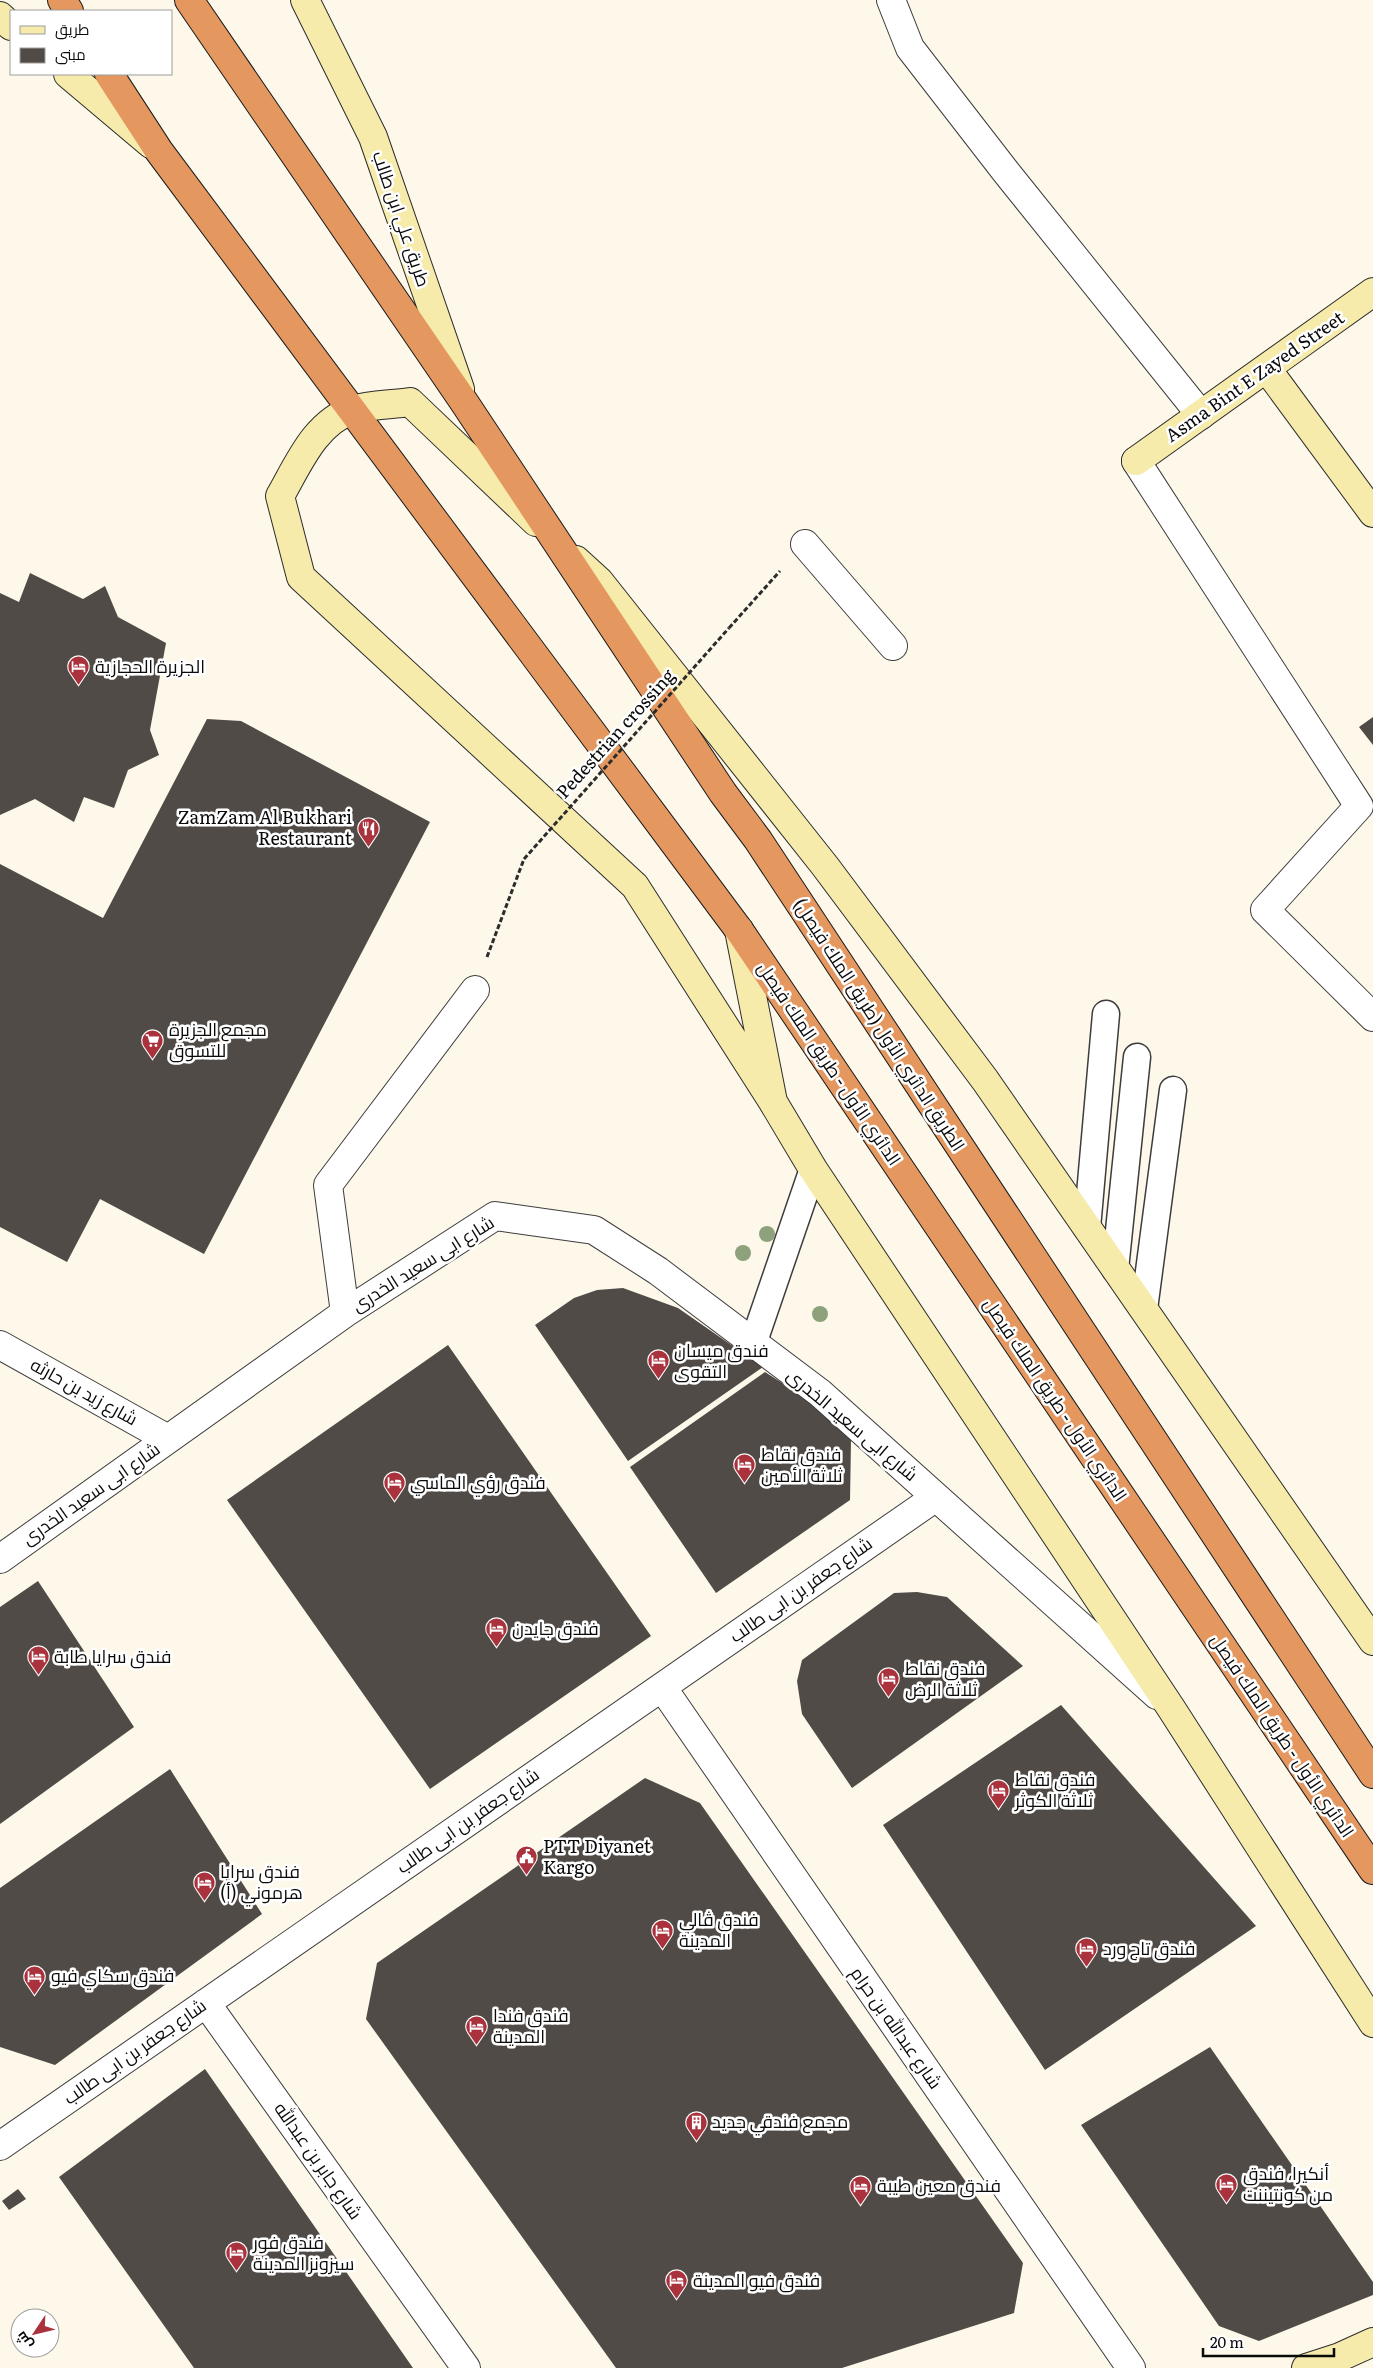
<svg xmlns="http://www.w3.org/2000/svg" width="1373" height="2368" font-family="Literata,Cairo,serif">
	<style>
		.building { fill: #514b47 }
		.lines { fill: none; stroke-linecap: round; stroke-linejoin: round }
		.lane-casing { stroke: #3d3d3d; stroke-width: 29 }
		.street-casing { stroke: #3d3d3d; stroke-width: 30 }
		.secondary-casing { stroke: #2c2c2c; stroke-width: 30 }
		.highway-casing { stroke: #1b1b1b; stroke-width: 30 }
		.path { stroke: #2c2c2c; stroke-width: 3; stroke-dasharray: 5 2.5; stroke-linecap: butt }
		.lane { stroke: #fff; stroke-width: 26 }
		.street { stroke: #fff; stroke-width: 28 }
		.secondary { stroke: #f6ebab; stroke-width: 28 }
		.highway { stroke: #e4975f; stroke-width: 28 }
		.path-bridge { stroke: #2c2c2c; stroke-width: 3; stroke-dasharray: 5 2.5; stroke-linecap: butt }
		.tree { fill: #8ca17c }
		.labels { text-anchor: middle; stroke-width: 5; stroke-linejoin: round; paint-order: stroke }
		.street-label { font-size: 18px; fill: #0a0a0a; stroke: #fff }
		.poi-label { font-size: 18px; fill: #0a0a0a; stroke: #fff; text-anchor: start }
	</style>
	<rect width="100%" height="100%" fill="#fdf8e9"/>
	<path class="building" d="M 30,573 L 83,599 L 105,586 L 118,617 L 166,643 L 150,730 L 159,755 L 128,770 L 114,808 L 84,797 L 74,822 L 35,799 L 0,815 L 0,593 L 19,602 Z
		M 1373,717 L 1373,745 L 1359,727 Z
		M 207,719 L 241,721 L 430,822 L 204,1254 L 100,1199 L 67,1262 L 0,1227 L 0,864 L 103,918 Z
		M 623,1288 L 678,1308 L 763,1367 L 628,1461 L 535,1325 L 574,1298 L 597,1290 Z
		M 448,1345 L 651,1636 L 430,1789 L 227,1500 Z
		M 765,1372 L 807,1399 L 851,1440 L 850,1500 L 716,1593 L 630,1467 Z
		M 38,1581 L 134,1727 L 0,1824 L 0,1607 Z
		M 917,1592 L 947,1597 L 1023,1666 L 852,1788 L 802,1714 L 797,1681 L 802,1660 L 894,1593 Z
		M 1061,1705 L 1256,1926 L 1045,2070 L 883,1825 Z
		M 170,1769 L 262,1914 L 55,2065 L 0,2047 L 0,1888 Z
		M 645,1778 L 700,1803 L 1023,2263 L 1014,2313 L 842,2368 L 616,2368 L 366,2019 L 377,1963 Z
		M 1210,2047 L 1373,2282 L 1373,2295 L 1259,2341 L 1219,2326 L 1081,2125 Z
		M 205,2069 L 413,2368 L 194,2368 L 59,2177 Z
		M 18,2189 L 26,2199 L 9,2210 L 2,2201 Z"/>
	<g class="lines">
		<defs>
			<path id="lane" d="M 1087,1228 L 1106,1014
				M 1115,1269 L 1137,1057
				M 1144,1309 L 1173,1090
				M 753,1344 L 813,1169"/>
			<path id="street" d="M 891,0 L 910,48 L 1006,172 L 1201,415
				M 1136,461 L 1359,806 L 1265,910 L 1373,1017
				M 805,544 L 893,646
				M 345,1313 L 328,1185 L 475,990
				M 0,1345 L 168,1439
				M 0,1559 L 345,1313 L 495,1216 L 594,1230 L 658,1271 L 820,1393 L 1157,1695
				M 662,1687 L 1131,2368
				M 206,2003 L 466,2368
				M 0,2146 L 936,1497"/>
			<path id="secondary" d="M 305,0 L 373,137 L 460,389
				M 0,16 L 11,26
				M 68,74 L 151,144
				M 1267,369 L 1373,513
				M 1136,461 L 1373,292
				M 536,522 L 410,402 C 392,405 370,404 353,410 C 315,422 298,465 280,496 L 301,577 L 635,886 L 773,1102
				M 576,560 L 599,581 L 825,866 L 985,1080 L 1373,1641
				M 739,930 L 773,1102 L 813,1169 L 1171,1708 L 1373,2023
				M 1306,2368 L 1340,2357 L 1373,2342"/>
			<path id="highway" d="M 62,0 L 69,11
				M 189,0 L 464,402 L 723,793 L 758,840 L 1373,1774
				M 109,74 L 159,151 L 739,930 L 1373,1870"/>
		</defs>
		<use href="#lane" class="lane-casing"/>
		<use href="#street" class="street-casing"/>
		<use href="#secondary" class="secondary-casing"/>
		<use href="#highway" class="highway-casing"/>
		<path class="path" d="M 729,628 L 780,571
			M 487,957 L 524,859"/>
		<use href="#lane" class="lane"/>
		<use href="#street" class="street"/>
		<use href="#secondary" class="secondary"/>
		<use href="#highway" class="highway"/>
		<path class="path-bridge" d="M 524,859 L 729,628"/>
	</g>
	<g class="tree">
		<circle cx="767" cy="1234" r="8"/>
		<circle cx="743" cy="1253" r="8"/>
		<circle cx="820" cy="1314" r="8"/>
	</g>
	<defs>
		<symbol id="hotel-pin" viewBox="-11 -11 22 30"><path d="M0 17L-7.5 6A9.5 9.5 0 1 1 7.5 6Z" fill="#a9323c" stroke="#fff"/><path d="M-6-4.5h1.5V1H6V5H4.5V3h-9V5H-6ZM-4 0a1.8 1.8 0 1 1 3.6 0ZM.5 0V-2.5h3Q6-2.5 6 0Z" fill="#fff"/></symbol>
		<symbol id="restaurant-pin" viewBox="-11 -11 22 30"><path d="M0 17L-7.5 6A9.5 9.5 0 1 1 7.5 6Z" fill="#a9323c" stroke="#fff"/><path d="M-5-6h1v4h1v-4h1v4h1v-4h1v5L-1.5 .5V6h-2V.5L-5-1ZM5-6V6H3V1.5H1.5Q1.5-4 5-6Z" fill="#fff"/></symbol>
		<symbol id="supermarket-pin" viewBox="-11 -11 22 30"><path d="M0 17L-7.5 6A9.5 9.5 0 1 1 7.5 6Z" fill="#a9323c" stroke="#fff"/><path d="M-6-5.5h2.5l.6 2H6L4.5 2H-2.5L-4.4-4H-6ZM-1.5 3.2a1.3 1.3 0 1 0 .1 0ZM3 3.2a1.3 1.3 0 1 0 .1 0Z" fill="#fff"/></symbol>
		<symbol id="civic-pin" viewBox="-11 -11 22 30"><path d="M0 17L-7.5 6A9.5 9.5 0 1 1 7.5 6Z" fill="#a9323c" stroke="#fff"/><path d="M-.6-6.5H3V-4.5H.6V-3L4-1V1h2V6H-6V1h2V-1L-.6-3ZM-1.2 2.5V6h2.4V2.5Z" fill="#fff"/></symbol>
		<symbol id="building-pin" viewBox="-11 -11 22 30"><path d="M0 17L-7.5 6A9.5 9.5 0 1 1 7.5 6Z" fill="#a9323c" stroke="#fff"/><path d="M-4-6H4V6H1V3H-1V6H-4ZM-2.5-4.3h1.7v1.8h-1.7ZM.8-4.3h1.7v1.8H.8ZM-2.5-1h1.7V.8h-1.7ZM.8-1h1.7V.8H.8Z" fill="#fff"/></symbol>
	</defs>
	<g fill-rule="evenodd">
		<use href="#hotel-pin" x="66" y="654" width="25" height="34"/>
		<use href="#restaurant-pin" x="356" y="816" width="25" height="34"/>
		<use href="#supermarket-pin" x="140" y="1028" width="25" height="34"/>
		<use href="#hotel-pin" x="646" y="1348" width="25" height="34"/>
		<use href="#hotel-pin" x="732" y="1452" width="25" height="34"/>
		<use href="#hotel-pin" x="382" y="1470" width="25" height="34"/>
		<use href="#hotel-pin" x="484" y="1616" width="25" height="34"/>
		<use href="#hotel-pin" x="26" y="1644" width="25" height="34"/>
		<use href="#hotel-pin" x="876" y="1666" width="25" height="34"/>
		<use href="#hotel-pin" x="986" y="1778" width="25" height="34"/>
		<use href="#civic-pin" x="514" y="1844" width="25" height="34"/>
		<use href="#hotel-pin" x="192" y="1870" width="25" height="34"/>
		<use href="#hotel-pin" x="650" y="1918" width="25" height="34"/>
		<use href="#hotel-pin" x="1074" y="1936" width="25" height="34"/>
		<use href="#hotel-pin" x="22" y="1964" width="25" height="34"/>
		<use href="#hotel-pin" x="464" y="2014" width="25" height="34"/>
		<use href="#building-pin" x="684" y="2110" width="25" height="34"/>
		<use href="#hotel-pin" x="1214" y="2172" width="25" height="34"/>
		<use href="#hotel-pin" x="848" y="2174" width="25" height="34"/>
		<use href="#hotel-pin" x="224" y="2240" width="25" height="34"/>
		<use href="#hotel-pin" x="664" y="2268" width="25" height="34"/>
	</g>
	<g class="labels">
		<g class="street-label">
			<text transform="translate(401 219) rotate(71)" y="6">طريق علي ابن طالب</text>
			<text transform="translate(1255 377) rotate(-35)" y="6">Asma Bint E Zayed Street</text>
			<text transform="translate(616 734) rotate(-48)" y="6">Pedestrian crossing</text>
			<text transform="translate(879 1025) rotate(57)" y="6">الطريق الدائري الأول (طريق الملك فيصل)</text>
			<text transform="translate(829 1064) rotate(56)" y="6">الدائري الأول - طريق الملك فيصل</text>
			<text transform="translate(423 1264) rotate(-32)" y="6">شارع ابى سعيد الخدرى</text>
			<text transform="translate(84 1392) rotate(29)" y="6">شارع زيد بن حارثه</text>
			<text transform="translate(1055 1400) rotate(56)" y="6">الدائري الأول - طريق الملك فيصل</text>
			<text transform="translate(852 1425) rotate(40)" y="6">شارع ابى سعيد الخدرى</text>
			<text transform="translate(91 1494) rotate(-35)" y="6">شارع ابى سعيد الخدرى</text>
			<text transform="translate(801 1590) rotate(-35)" y="6">شارع جعفر بن ابى طالب</text>
			<text transform="translate(1282 1736) rotate(56)" y="6">الدائري الأول - طريق الملك فيصل</text>
			<text transform="translate(468 1821) rotate(-35)" y="6">شارع جعفر بن ابى طالب</text>
			<text transform="translate(896 2028) rotate(55)" y="6">شارع عبدالله بن حرام</text>
			<text transform="translate(135 2052) rotate(-35)" y="6">شارع جعفر بن ابى طالب</text>
			<text transform="translate(318 2161) rotate(55)" y="6">شارع جابر بن عبدالله</text>
		</g>
		<g class="poi-label">
			<text x="95" y="673">الجزيرة الحجازية</text>
			<text x="352" y="824" text-anchor="end">ZamZam Al Bukhari<tspan x="352" dy="21">Restaurant</tspan></text>
			<text x="169" y="1036">مجمع الجزيرة<tspan x="169" dy="21">للتسوق</tspan></text>
			<text x="674" y="1357">فندق ميسان<tspan x="674" dy="21">التقوى</tspan></text>
			<text x="761" y="1461">فندق نقاط<tspan x="761" dy="21">ثلاثة الأمين</tspan></text>
			<text x="410" y="1489">فندق رؤي الماسي</text>
			<text x="512" y="1635">فندق جايدن</text>
			<text x="54" y="1663">فندق سرايا طابة</text>
			<text x="905" y="1675">فندق نقاط<tspan x="905" dy="21">ثلاثة الرض</tspan></text>
			<text x="1015" y="1786">فندق نقاط<tspan x="1015" dy="21">ثلاثة الكوثر</tspan></text>
			<text x="543" y="1853">PTT Diyanet<tspan x="543" dy="21">Kargo</tspan></text>
			<text x="220" y="1878">فندق سرايا<tspan x="220" dy="21">هرموني (أ)</tspan></text>
			<text x="679" y="1926">فندق ڤالي<tspan x="679" dy="21">المدينة</tspan></text>
			<text x="1103" y="1955">فندق تاج ورد</text>
			<text x="51" y="1982">فندق سكاي فيو</text>
			<text x="493" y="2022">فندق فندا<tspan x="493" dy="21">المدينة</tspan></text>
			<text x="712" y="2128">مجمع فندقي جديد</text>
			<text x="1243" y="2180">أنكيرا، فندق<tspan x="1243" dy="21">من كونتيننت</tspan></text>
			<text x="877" y="2192">فندق معين طيبة</text>
			<text x="253" y="2249">فندق فور<tspan x="253" dy="21">سيزونز المدينة</tspan></text>
			<text x="693" y="2287">فندق فيو المدينة</text>
		</g>
	</g>
	<rect x="10" y="10" width="162" height="65" fill="#ffffff" stroke="#9d9d9d"/>
	<rect x="20" y="26" width="25" height="8" fill="#f6ebab" stroke="#9d9d9d"/>
	<text x="55" y="35" font-size="15" fill="#0a0a0a">طريق</text>
	<rect x="20" y="48" width="25" height="15" fill="#514b47" stroke="#9d9d9d"/>
	<text x="55" y="60" font-size="15" fill="#0a0a0a">مبنى</text>
	<g transform="translate(35 2333) rotate(235)"><circle r="24" fill="#ffffff" stroke="#9d9d9d"/>
	<path d="M0-4L9 19L0 12L-9 19Z" fill="#a9323c"/>
	<text y="-8" font-size="14" font-weight="bold" text-anchor="middle" fill="#0a0a0a">ش</text>
	</g>
	<path d="M1203 2348v8h131v-8" fill="none" stroke="#0a0a0a" stroke-width="2.5"/>
	<text x="1210" y="2348" font-size="15" fill="#0a0a0a" stroke="#ffffff" stroke-width="4" paint-order="stroke">20 m</text>
</svg>
